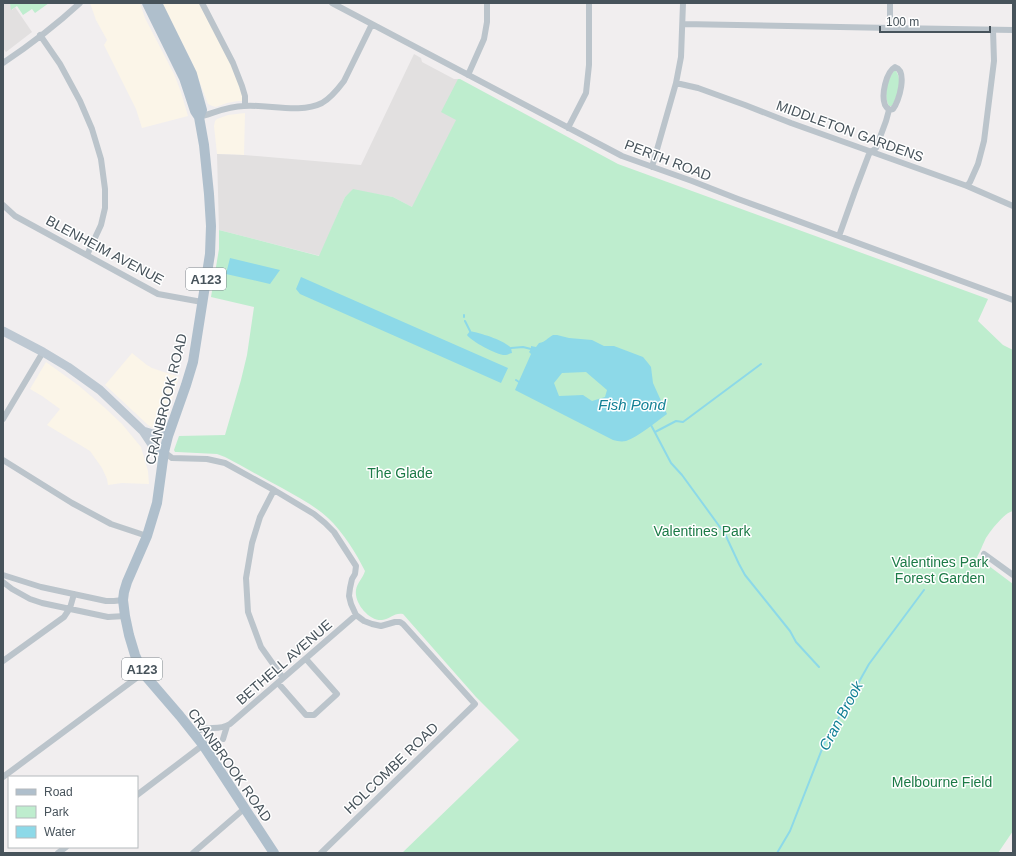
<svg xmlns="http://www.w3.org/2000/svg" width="1016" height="856" font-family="Arial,sans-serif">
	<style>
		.commercial { fill: #fbf5e8 }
		.education { fill: #e2e0e0 }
		.green { fill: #beedce }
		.water { fill: #8dd9e8; fill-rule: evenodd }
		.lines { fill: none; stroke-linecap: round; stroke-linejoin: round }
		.stream { stroke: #8dd9e8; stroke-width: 2 }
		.street { stroke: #bbc4cb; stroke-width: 6 }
		.secondary { stroke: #bdc8d2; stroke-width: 9 }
		.primary { stroke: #afbfcc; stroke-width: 10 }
		.labels { text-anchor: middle; stroke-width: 3; stroke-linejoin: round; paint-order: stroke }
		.shield { fill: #fff; stroke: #7e878c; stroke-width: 1 }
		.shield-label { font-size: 13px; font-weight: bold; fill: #47535b }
		.street-label { font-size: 14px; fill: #47535b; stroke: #fff }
		.park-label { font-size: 14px; fill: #1b7a46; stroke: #fff }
		.water-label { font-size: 15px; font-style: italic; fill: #128095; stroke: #fff }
	</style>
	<rect width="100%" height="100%" fill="#f1eeef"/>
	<path class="commercial" d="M 90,3 L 140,3 L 145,18 L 174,74 L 181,92 L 188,116 L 142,128 L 136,109 L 104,45 L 107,40 L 96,20 Z
		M 162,3 L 205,3 L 244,85 L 248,101 L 238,101 L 227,103 L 216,107 L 212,106 L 208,104 L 192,62 Z
		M 245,113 L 244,155 L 217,154 L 214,126 L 215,121 L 217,119 L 228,115 Z
		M 132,353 L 147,365 L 152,368 L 179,377 L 168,413 L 163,423 L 160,427 L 153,428 L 148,425 L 105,385 Z
		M 46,362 L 78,385 L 104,407 L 122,424 L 141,447 L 148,471 L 149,484 L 122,483 L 108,485 L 107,479 L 102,468 L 90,451 L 47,425 L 60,409 L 42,396 L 30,389 Z"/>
	<path class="education" d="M 3,3 L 10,3 L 12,10 L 15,7 L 32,32 L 6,52 L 3,48 Z
		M 414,54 L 421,58 L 422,62 L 454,79 L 460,79 L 556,284 L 393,197 L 353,190 L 345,197 L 320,256 L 219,230 L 217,154 L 244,155 L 361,165 Z"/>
	<path class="green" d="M 10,3 L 49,3 L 35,13 L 32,9 L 23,15 L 17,6 L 11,10 Z
		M 894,71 L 896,71 C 903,81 897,97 892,106 L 889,106 C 883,95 887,80 894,71 Z
		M 458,79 L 460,79 L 618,164 L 988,299 L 978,321 L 1003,345 L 1013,350 L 1013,511 C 1005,512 989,532 985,540 C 982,546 980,552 977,557 L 1013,584 L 1013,831 L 998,853 L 402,853 L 519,740 L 476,697 L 403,614 C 395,612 390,619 382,620 C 369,621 354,603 356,590 C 357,583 363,578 365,571 C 356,553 343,532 328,518 C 315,506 298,497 282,488 C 263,478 244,467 225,457 L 217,454 L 177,452 L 175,452 L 174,450 L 179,436 L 225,435 L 241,380 L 247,355 L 254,307 L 211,297 L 219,249 L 219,230 L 319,256 L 345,197 L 353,189 L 393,197 L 412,207 L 456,120 L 441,112 Z"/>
	<path class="water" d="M 230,258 L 280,270 L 270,284 L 226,274 Z
		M 301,277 L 508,368 L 501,383 L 300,294 L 296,289 Z
		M 470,331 C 480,333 504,340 511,348 L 512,353 C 510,353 508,355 506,355 C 498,356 471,341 467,335 Z
		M 553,335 L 557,335 L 569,338 L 592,340 L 604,346 L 614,346 L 643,357 L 648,363 L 651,367 L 653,383 L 667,414 C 656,422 638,437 626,441 C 621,442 617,441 613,440 L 515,390 L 531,354 L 529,352 L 531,349 L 531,346 L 536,347 L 539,343 C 546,342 547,338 553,335 ZM 586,372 L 607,390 L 605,397 L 592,401 L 583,395 L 559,396 L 554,383 L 562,373 Z"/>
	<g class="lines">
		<path class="stream" d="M 464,315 L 464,317
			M 465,321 L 470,331
			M 511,348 L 523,347 L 531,349
			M 516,380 L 519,382
			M 651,425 L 671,463 L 682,475 L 725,534 L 739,564 L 745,575 L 790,631 L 796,642 L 819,667
			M 655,432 L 676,421 L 683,422 L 761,364
			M 777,853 L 790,831 L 824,744 L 869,664 L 924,590"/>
		<path class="street" d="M 202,3 L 233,63 L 242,86 L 245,96 L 245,106
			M 332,3 L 622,156 L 692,181 L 738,199 L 1013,300
			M 890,3 L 890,28
			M 683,24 L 892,28 L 1013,30
			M 40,35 L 60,64 L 80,101 L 92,129 L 101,159 L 105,189 L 105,208 L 101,225 L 87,255
			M 3,63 C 30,45 56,25 80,3
			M 895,67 C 908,71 899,102 893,109 L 889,110 C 887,108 886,107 885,105 C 881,95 886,72 895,67 Z
			M 468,75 L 484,39 L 487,22 L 487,3
			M 676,83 L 698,88 L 745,105 L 791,123 L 967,186 L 1013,206
			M 199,117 C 214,113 228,106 244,106 C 268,104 300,114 322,103 C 331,98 338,89 344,81 L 372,24
			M 568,128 L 586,93 L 589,65 L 589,3
			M 652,167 L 676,83 L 681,57 L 683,3
			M 967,186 L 970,182 L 978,164 L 984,141 L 994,61 L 993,30
			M 3,205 L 15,216 L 158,294 L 202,302
			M 839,236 L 855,191 L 869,154 L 876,148 L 886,121 L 889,110
			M 3,419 L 43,352
			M 164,452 L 172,458 L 207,459 L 225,463 L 274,490 L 314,514 L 325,523 L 334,532 L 356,566 L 355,574 L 352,579 L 350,588 L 349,596 L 351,604 L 356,615 L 364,621 L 372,624 L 381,626 L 395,622 L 400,622 L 403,624 L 475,704 L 321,853
			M 3,460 L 72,503 L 111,524 L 147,536
			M 274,490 L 260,517 L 252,543 L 246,578 L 248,612 L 261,647 L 283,678
			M 984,554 L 1013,575
			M 3,575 L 41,587 L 106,601 L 114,601 L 123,600
			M 3,582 L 12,589 L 30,599 L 42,603 L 108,617 L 125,616
			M 3,661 L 64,617 L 70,608 L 74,594
			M 278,683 L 306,715 L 314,715 L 337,694 L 306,659
			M 194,733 C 207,724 217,732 230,724 L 356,615
			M 223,739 L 227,726
			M 3,777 L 143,673
			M 137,795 L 203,745
			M 58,853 L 66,847
			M 193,853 L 245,808"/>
		<path class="secondary" d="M 3,331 L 43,352 L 68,367 L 100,390 L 143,431 L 153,446 L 164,452
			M 143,431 L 153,434 L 168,436"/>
		<path class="primary" d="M 147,3 L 184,78 L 195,111 L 199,117 L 204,145 L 209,194 L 211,226 L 210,254 L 193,362 L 186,385 L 168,436 L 164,452 L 157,503 L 147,536 L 127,582 L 124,592 L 123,600 L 125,616 L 129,635 L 135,655 L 143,673 L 180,716 L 203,745 L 219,769 L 274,853
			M 157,3 L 192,74 L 202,110 L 199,117"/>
	</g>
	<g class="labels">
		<g class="shield">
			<rect x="186" y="268" width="40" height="22" rx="3"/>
			<rect x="122" y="658" width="40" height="22" rx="3"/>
		</g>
		<g class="shield-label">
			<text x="206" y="284">A123</text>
			<text x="142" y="674">A123</text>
		</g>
		<g class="street-label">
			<text transform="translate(850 131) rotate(20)" y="5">MIDDLETON GARDENS</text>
			<text transform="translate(668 160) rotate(21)" y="5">PERTH ROAD</text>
			<text transform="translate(105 250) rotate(28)" y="5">BLENHEIM AVENUE</text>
			<text transform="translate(166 399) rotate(-76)" y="5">CRANBROOK ROAD</text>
			<text transform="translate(284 662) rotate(-41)" y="5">BETHELL AVENUE</text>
			<text transform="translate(230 765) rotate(55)" y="5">CRANBROOK ROAD</text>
			<text transform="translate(391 768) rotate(-44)" y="5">HOLCOMBE ROAD</text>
		</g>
		<g class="park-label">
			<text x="400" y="478">The Glade</text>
			<text x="702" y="536">Valentines Park</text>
			<text x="940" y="567">Valentines Park<tspan x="940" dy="16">Forest Garden</tspan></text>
			<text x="942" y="787">Melbourne Field</text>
		</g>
		<g class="water-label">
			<text x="632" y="410">Fish Pond</text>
			<text transform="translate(841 716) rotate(-62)" y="5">Cran Brook</text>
		</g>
	</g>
	<rect width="1016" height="856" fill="none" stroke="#47535b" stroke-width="8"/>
	<rect x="8" y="776" width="130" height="72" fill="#ffffff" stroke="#b5babd"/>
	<rect x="16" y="789" width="20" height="6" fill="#afbfcc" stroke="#b5babd"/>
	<text x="44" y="796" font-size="12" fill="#47535b">Road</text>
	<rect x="16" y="806" width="20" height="12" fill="#beedce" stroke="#b5babd"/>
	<text x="44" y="816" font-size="12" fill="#47535b">Park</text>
	<rect x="16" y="826" width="20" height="12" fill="#8dd9e8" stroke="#b5babd"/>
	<text x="44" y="836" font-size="12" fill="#47535b">Water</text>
	<path d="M880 26v6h110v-6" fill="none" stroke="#47535b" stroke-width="2"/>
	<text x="886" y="26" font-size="12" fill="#47535b" stroke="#ffffff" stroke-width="3" paint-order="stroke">100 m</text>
</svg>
